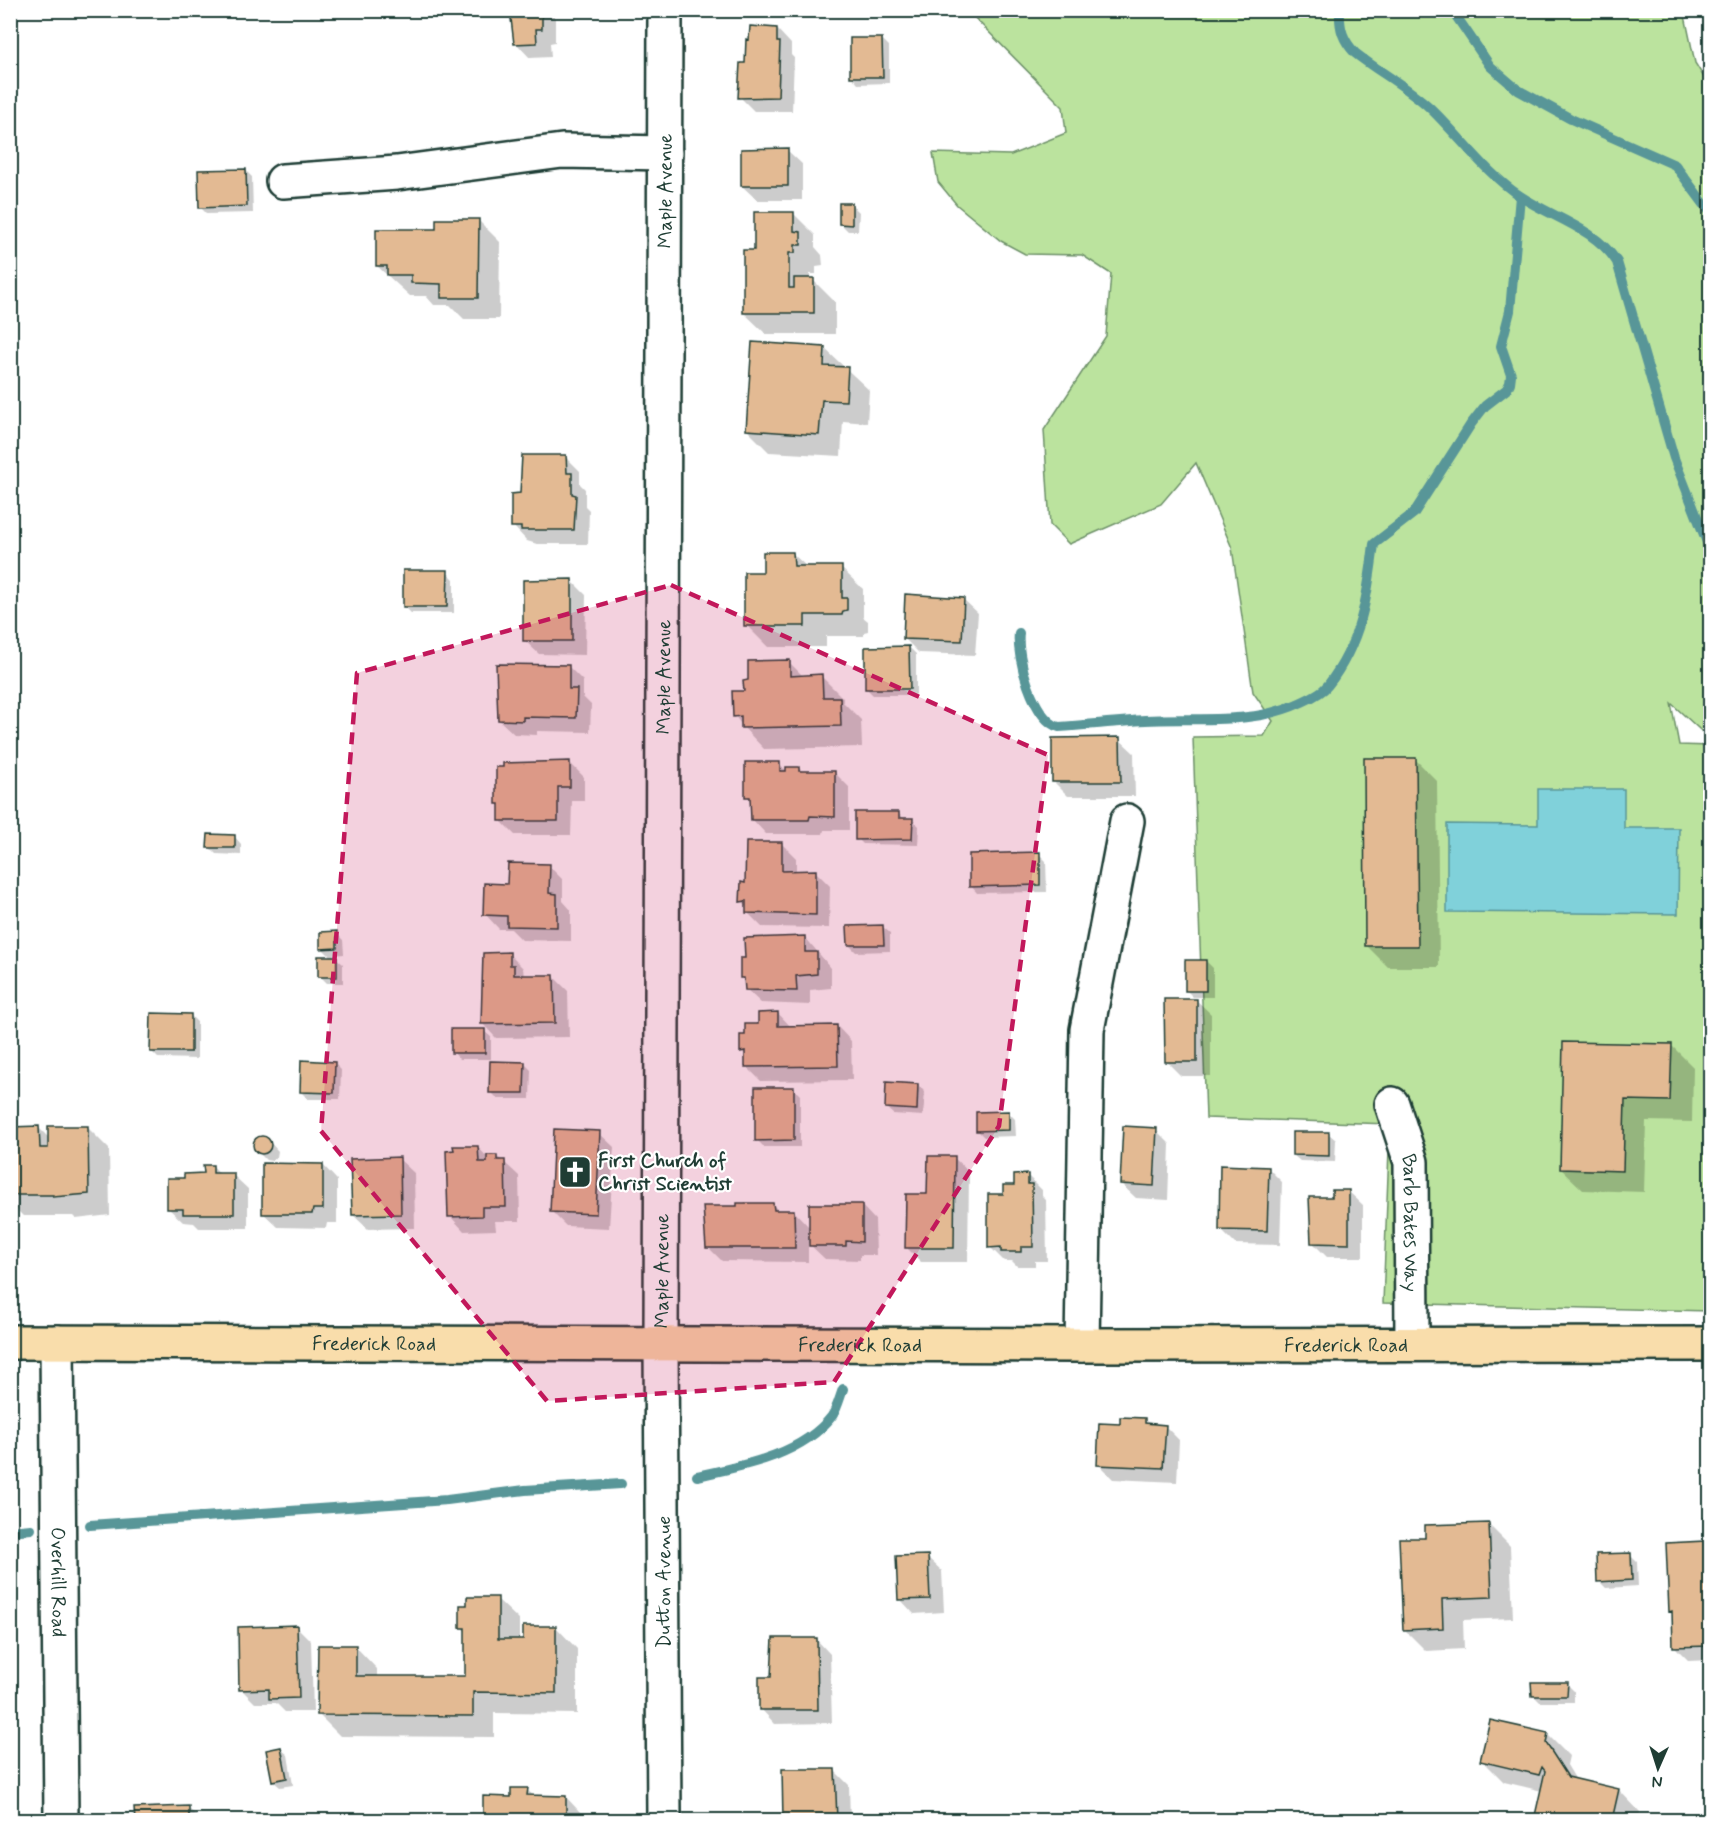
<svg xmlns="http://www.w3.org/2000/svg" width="1721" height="1831" font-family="Mynerve,sans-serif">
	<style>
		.green { fill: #bbe39e; stroke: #6d9069; stroke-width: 1.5 }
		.water { fill: #80d1da; stroke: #599698; stroke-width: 1.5 }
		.shadow { fill: #0003 }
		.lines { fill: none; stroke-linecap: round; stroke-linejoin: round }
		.stream { stroke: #599698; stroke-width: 10 }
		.building { fill: #e3ba93; stroke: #1f3d34; stroke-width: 1.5 }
		.minor-casing { stroke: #1f3d34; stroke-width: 38 }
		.major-casing { stroke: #1f3d34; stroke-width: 38 }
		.minor { stroke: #fff; stroke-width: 33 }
		.major { stroke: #f9ddab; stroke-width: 33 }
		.marked { fill: #c2185b; fill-opacity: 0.2; stroke: #c2185b; stroke-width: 4.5; stroke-dasharray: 12 8; stroke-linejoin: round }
		.labels { text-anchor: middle; stroke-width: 4.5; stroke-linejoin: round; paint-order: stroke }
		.street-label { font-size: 20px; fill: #1f3d34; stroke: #fff }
		.poi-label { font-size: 20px; font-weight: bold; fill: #1f3d34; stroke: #fff; text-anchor: start }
	</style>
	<rect width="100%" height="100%" fill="#fff"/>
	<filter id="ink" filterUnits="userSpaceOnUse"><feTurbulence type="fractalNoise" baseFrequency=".0167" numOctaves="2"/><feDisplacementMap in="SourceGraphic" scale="12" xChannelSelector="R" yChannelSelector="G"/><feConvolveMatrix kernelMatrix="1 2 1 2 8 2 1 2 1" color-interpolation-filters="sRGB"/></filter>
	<g filter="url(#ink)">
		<path class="green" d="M 968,11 L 1684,11 L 1695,63 L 1710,87 L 1710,739 L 1671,703 L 1679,745 L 1710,746 L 1710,1311 L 1383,1303 L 1390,1124 L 1206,1118 L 1193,737 L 1264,736 L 1273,721 L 1253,692 L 1232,548 L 1196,463 L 1161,504 L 1069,544 L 1050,525 L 1044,430 L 1106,336 L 1111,274 L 1082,255 L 1025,254 L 1001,241 L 957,205 L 938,182 L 933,153 L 1011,155 L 1066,133 L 1063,107 Z"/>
		<path class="water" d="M 1538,789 L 1624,789 L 1624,828 L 1679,828 L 1678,914 L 1447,912 L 1447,824 L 1538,825 Z"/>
		<path class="shadow" d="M 498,10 L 555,10 L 555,42 L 550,43 L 551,57 L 530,58 L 516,43 L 512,20 Z
			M 777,29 L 791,44 L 791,55 L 794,58 L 792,111 L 754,111 L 740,97 L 746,65 Z
			M 882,39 L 889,46 L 889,83 L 858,84 L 852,77 Z
			M 787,150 L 802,164 L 802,200 L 757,200 L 742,186 Z
			M 245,170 L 252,177 L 253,213 L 207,214 L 200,207 Z
			M 852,205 L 859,212 L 858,231 L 848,231 L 841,224 Z
			M 793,213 L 815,235 L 815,247 L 822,255 L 823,266 L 816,267 L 816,274 L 810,274 L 810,280 L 813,280 L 835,302 L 835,334 L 766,334 L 744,313 L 756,252 Z
			M 478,220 L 500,242 L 499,319 L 464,319 L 450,305 L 434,305 L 426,296 L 410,296 L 377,266 L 437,230 Z
			M 824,348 L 869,390 L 867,423 L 843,421 L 841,456 L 769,452 L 747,430 Z
			M 566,457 L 580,471 L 580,484 L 585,489 L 585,506 L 589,510 L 588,544 L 537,544 L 527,541 L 513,526 L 522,495 Z
			M 793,554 L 807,567 L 841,568 L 863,589 L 863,617 L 868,621 L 868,631 L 864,632 L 864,636 L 826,636 L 826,647 L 768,647 L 746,625 L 765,573 Z
			M 447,572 L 454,579 L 454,613 L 411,613 L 404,606 Z
			M 572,581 L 586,595 L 585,655 L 539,654 L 524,640 Z
			M 963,599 L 978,613 L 975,655 L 919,653 L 904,638 Z
			M 909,647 L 916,654 L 916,695 L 873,695 L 867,689 Z
			M 789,662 L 804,677 L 821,676 L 843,698 L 843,702 L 861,720 L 862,747 L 764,749 L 743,727 L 735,716 L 745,692 Z
			M 569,667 L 583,681 L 583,697 L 591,705 L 590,732 L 537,731 L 537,735 L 514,734 L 499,720 Z
			M 1119,739 L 1134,753 L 1135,796 L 1068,796 L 1054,782 Z
			M 1416,760 L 1437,781 L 1439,967 L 1388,967 L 1366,945 Z
			M 570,763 L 584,777 L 584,801 L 572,801 L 571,835 L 515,835 L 501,821 L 501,807 L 497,804 Z
			M 780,764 L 787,772 L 799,768 L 803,772 L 834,772 L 849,787 L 849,830 L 824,830 L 823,834 L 766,834 L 752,819 L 752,802 L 747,796 Z
			M 1706,792 L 1710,792 L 1710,881 L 1707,878 Z
			M 899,814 L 904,819 L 912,819 L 919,826 L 918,845 L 863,844 L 856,837 Z
			M 235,837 L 241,844 L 241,855 L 216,854 L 209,847 Z
			M 782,844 L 796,858 L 796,872 L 815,871 L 830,886 L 829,928 L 762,927 L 747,912 L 747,906 L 742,901 L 747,884 Z
			M 1039,854 L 1046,861 L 1047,892 L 977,893 L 971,886 Z
			M 549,866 L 563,880 L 563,901 L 571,910 L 571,941 L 522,940 L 511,929 L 499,929 L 485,914 L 508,885 Z
			M 883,927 L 890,933 L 890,951 L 856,952 L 849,945 Z
			M 336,933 L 343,940 L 344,954 L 333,955 L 343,964 L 343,983 L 327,983 L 320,976 L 331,957 L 322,948 Z
			M 805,937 L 831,968 L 831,988 L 810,990 L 810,1005 L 761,1003 L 746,989 L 746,982 L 741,977 Z
			M 509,954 L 523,968 L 524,977 L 554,977 L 568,991 L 569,1037 L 496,1038 L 482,1023 Z
			M 1206,961 L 1213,968 L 1213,997 L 1193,997 L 1211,1014 L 1211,1076 L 1181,1076 L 1166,1061 L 1196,1000 L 1186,990 Z
			M 778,1013 L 791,1027 L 837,1026 L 851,1041 L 852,1080 L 761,1081 L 747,1067 L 747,1056 L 741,1051 L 746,1037 Z
			M 190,1015 L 197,1022 L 197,1059 L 158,1058 L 151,1051 Z
			M 484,1031 L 491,1037 L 491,1059 L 459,1059 L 453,1052 Z
			M 1671,1045 L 1693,1067 L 1692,1122 L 1646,1121 L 1644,1192 L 1583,1190 L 1561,1169 Z
			M 334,1063 L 341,1070 L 340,1099 L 308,1099 L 301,1092 Z
			M 524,1063 L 531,1070 L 530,1099 L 498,1099 L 491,1092 Z
			M 918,1085 L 925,1092 L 923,1116 L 893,1114 L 886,1108 Z
			M 793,1088 L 800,1095 L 800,1147 L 764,1147 L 757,1140 Z
			M 1008,1112 L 1015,1119 L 1016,1136 L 984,1137 L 978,1131 Z
			M 87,1127 L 109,1149 L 110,1215 L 76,1219 L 73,1216 L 23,1216 L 14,1207 L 10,1207 L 10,1128 L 39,1128 L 49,1138 Z
			M 1156,1130 L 1170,1144 L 1168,1200 L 1136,1198 L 1121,1184 Z
			M 599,1133 L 614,1147 L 609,1228 L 566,1226 L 551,1211 Z
			M 1329,1134 L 1336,1140 L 1335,1162 L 1300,1161 L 1293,1155 Z
			M 260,1137 L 266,1138 L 278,1151 L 277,1157 L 272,1161 L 266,1160 L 254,1148 L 255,1141 Z
			M 478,1147 L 487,1157 L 496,1156 L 504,1162 L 519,1176 L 520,1221 L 495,1221 L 496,1230 L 464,1231 L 450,1216 Z
			M 954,1158 L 969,1172 L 968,1262 L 921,1262 L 906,1247 L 929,1196 Z
			M 399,1159 L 414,1173 L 415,1228 L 368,1229 L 353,1215 Z
			M 323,1165 L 337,1180 L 337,1223 L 327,1223 L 326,1228 L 278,1227 L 263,1213 Z
			M 213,1166 L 221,1175 L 233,1175 L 248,1189 L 248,1228 L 199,1228 L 194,1223 L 183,1222 L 168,1208 L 185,1179 L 205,1175 Z
			M 1268,1168 L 1282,1182 L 1280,1245 L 1235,1244 L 1220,1229 Z
			M 1028,1176 L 1042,1190 L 1042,1196 L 1046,1200 L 1047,1261 L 1035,1261 L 1035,1266 L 1017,1266 L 1012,1261 L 1004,1261 L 990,1247 L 1005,1195 Z
			M 1348,1191 L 1363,1205 L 1363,1257 L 1327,1257 L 1313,1243 L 1333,1199 Z
			M 773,1205 L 779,1211 L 794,1211 L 810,1228 L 861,1205 L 875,1220 L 876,1255 L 860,1255 L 860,1260 L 825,1259 L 808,1243 L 808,1262 L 722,1261 L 708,1247 Z
			M 1145,1420 L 1150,1425 L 1165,1426 L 1179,1440 L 1177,1482 L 1113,1479 L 1098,1464 L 1121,1425 Z
			M 1706,1520 L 1710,1520 L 1710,1660 L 1689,1661 L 1675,1647 L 1673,1614 L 1670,1611 L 1707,1543 Z
			M 1488,1524 L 1510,1546 L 1513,1618 L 1463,1620 L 1464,1649 L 1426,1651 L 1404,1629 L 1427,1539 Z
			M 1630,1555 L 1637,1562 L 1638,1586 L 1606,1588 L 1599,1581 Z
			M 927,1557 L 942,1571 L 944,1612 L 914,1614 L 900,1599 Z
			M 497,1599 L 519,1620 L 519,1641 L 556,1627 L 577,1649 L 577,1714 L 494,1713 L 494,1737 L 340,1736 L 319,1715 L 356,1647 L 377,1669 L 377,1677 L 466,1678 L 467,1633 L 461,1627 L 468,1607 Z
			M 296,1626 L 311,1641 L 313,1712 L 285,1712 L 276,1703 L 255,1703 L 241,1689 Z
			M 816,1639 L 830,1654 L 832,1723 L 775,1724 L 761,1709 L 773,1678 Z
			M 1567,1684 L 1574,1691 L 1574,1702 L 1540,1702 L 1533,1695 Z
			M 1547,1734 L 1569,1756 L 1567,1765 L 1576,1780 L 1619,1790 L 1640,1812 L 1638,1820 L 1536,1820 L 1542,1791 L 1504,1782 L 1482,1760 Z
			M 281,1749 L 288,1755 L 293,1785 L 280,1787 L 273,1781 Z
			M 784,1770 L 834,1770 L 849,1785 L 850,1820 L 785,1820 Z
			M 527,1790 L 534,1796 L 566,1797 L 580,1812 L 580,1820 L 484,1820 L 485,1797 L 512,1798 Z
			M 188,1808 L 201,1820 L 136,1820 L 136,1809 Z"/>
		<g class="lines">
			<path class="stream" d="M 1340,10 C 1339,29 1343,40 1355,53 C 1379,72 1406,86 1429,107 C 1460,136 1484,172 1520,196 C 1553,218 1595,228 1617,262 L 1674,458 L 1710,550
				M 1452,10 L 1490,66 L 1518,90 L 1571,119 L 1675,165 L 1710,212
				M 1019,633 C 1016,656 1033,720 1059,727 C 1087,725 1116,722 1145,720 C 1199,717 1251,726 1302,702 C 1311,698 1322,693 1328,685 C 1361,643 1368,595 1374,544 L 1414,513 L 1471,424 L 1485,406 L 1507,389 L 1510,383 L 1511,375 L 1501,346 L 1510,311 L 1520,196
				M 697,1476 C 743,1466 802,1455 832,1416 C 837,1409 840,1397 843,1389
				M 90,1525 L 447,1500 L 525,1490 L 621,1484
				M 10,1531 L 31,1529"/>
		</g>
		<path class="building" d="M 510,10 L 542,10 L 542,29 L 536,29 L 537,43 L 514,44 Z
			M 750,26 L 777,28 L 777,42 L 780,42 L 778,97 L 738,98 L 740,63 L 745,63 L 746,39 L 749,40 Z
			M 850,38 L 882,38 L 883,77 L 850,77 Z
			M 788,148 L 788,186 L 741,186 L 741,149 Z
			M 246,169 L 247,206 L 199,208 L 198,170 Z
			M 839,203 L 852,203 L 852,225 L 839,224 Z
			M 754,212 L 794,212 L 794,231 L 801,232 L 801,245 L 795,245 L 795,253 L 789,253 L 789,288 L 794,288 L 794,278 L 814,278 L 814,313 L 743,313 L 743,250 L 754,250 Z
			M 436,219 L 479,219 L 478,298 L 441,298 L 441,284 L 411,283 L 411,275 L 387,275 L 387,266 L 376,266 L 376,229 L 436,229 Z
			M 752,342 L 825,347 L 824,366 L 848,367 L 846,401 L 822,400 L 819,435 L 746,430 Z
			M 522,455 L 566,455 L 567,473 L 572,473 L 572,494 L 576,495 L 574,530 L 521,530 L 521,527 L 511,527 L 511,494 L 520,493 Z
			M 763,552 L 793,552 L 794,566 L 842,566 L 842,598 L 847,598 L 847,610 L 843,611 L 842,615 L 805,615 L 805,626 L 744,626 L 744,572 L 763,572 Z
			M 403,570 L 448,570 L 447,607 L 403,607 Z
			M 572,579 L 572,641 L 523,641 L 523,580 Z
			M 905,594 L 964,598 L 962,641 L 903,639 Z
			M 909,646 L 910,689 L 865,689 L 865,647 Z
			M 790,660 L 790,676 L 822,674 L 823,697 L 840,697 L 841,726 L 741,728 L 741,716 L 733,717 L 732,691 L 744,691 L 743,681 L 748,680 L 748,661 Z
			M 496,664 L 569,665 L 569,689 L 577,689 L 576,718 L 523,717 L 523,721 L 498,720 Z
			M 1120,737 L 1121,782 L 1052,782 L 1052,738 Z
			M 1364,758 L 1416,758 L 1418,946 L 1365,946 Z
			M 570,761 L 570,787 L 558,787 L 558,821 L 499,821 L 499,804 L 496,804 L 496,767 L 503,767 L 503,763 Z
			M 745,762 L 780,762 L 780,771 L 786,771 L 786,767 L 799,767 L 799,771 L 835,771 L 835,817 L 810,816 L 809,820 L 751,820 L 750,797 L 745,797 Z
			M 1705,790 L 1710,790 L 1710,878 L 1706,878 Z
			M 855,812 L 899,812 L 899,818 L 913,818 L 912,839 L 855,840 Z
			M 208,834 L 235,835 L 235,848 L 207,848 Z
			M 746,842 L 782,842 L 782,871 L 816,870 L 816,915 L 746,913 L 746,901 L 740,902 L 741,882 L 745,883 Z
			M 1040,852 L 1040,885 L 969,887 L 969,854 Z
			M 508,863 L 550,864 L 549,893 L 557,894 L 557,927 L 507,926 L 507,916 L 483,915 L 484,883 L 507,884 Z
			M 883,925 L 884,945 L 848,945 L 847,926 Z
			M 337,931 L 337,948 L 320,949 L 320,932 Z
			M 805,936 L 805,952 L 817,952 L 817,974 L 796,976 L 797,991 L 745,990 L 744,978 L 740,978 L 740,958 L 745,958 L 744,938 Z
			M 510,952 L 510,965 L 514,965 L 514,975 L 554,975 L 555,1023 L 481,1024 L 483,953 Z
			M 318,956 L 337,956 L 337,977 L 318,977 Z
			M 1185,960 L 1206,960 L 1206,991 L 1185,991 Z
			M 1164,999 L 1197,999 L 1197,1062 L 1165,1062 Z
			M 778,1012 L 778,1026 L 837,1025 L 838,1066 L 745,1067 L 745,1051 L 740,1052 L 740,1035 L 745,1035 L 745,1024 L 758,1024 L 758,1013 Z
			M 151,1013 L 191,1014 L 191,1052 L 150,1052 Z
			M 451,1029 L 485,1029 L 485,1053 L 451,1053 Z
			M 1563,1042 L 1672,1044 L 1670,1101 L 1625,1100 L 1623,1171 L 1560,1169 Z
			M 301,1060 L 335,1062 L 334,1093 L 300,1092 Z
			M 490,1061 L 525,1062 L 524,1093 L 489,1093 Z
			M 886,1082 L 918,1084 L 917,1110 L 885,1108 Z
			M 755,1087 L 794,1087 L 794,1140 L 755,1141 Z
			M 1009,1111 L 1009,1130 L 976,1131 L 976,1112 Z
			M 39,1126 L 40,1148 L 48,1148 L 48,1126 L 88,1126 L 89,1194 L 53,1197 L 53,1195 L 10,1195 L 10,1127 Z
			M 1123,1126 L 1157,1128 L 1154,1186 L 1120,1184 Z
			M 554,1129 L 600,1131 L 596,1214 L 550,1212 Z
			M 1292,1132 L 1329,1132 L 1329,1156 L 1292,1155 Z
			M253 1145a9 9 0 1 1 18 0a9 9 0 1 1-18 0Z
			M 453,1146 L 478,1146 L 479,1162 L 487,1162 L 487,1155 L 497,1155 L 497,1160 L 505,1160 L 506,1207 L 482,1207 L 482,1216 L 448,1217 L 446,1151 L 454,1150 Z
			M 928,1156 L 955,1156 L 954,1248 L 905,1248 L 906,1194 L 927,1194 Z
			M 400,1157 L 401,1214 L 352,1215 L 350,1159 Z
			M 262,1163 L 323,1164 L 323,1209 L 313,1209 L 312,1214 L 262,1214 Z
			M 203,1165 L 213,1165 L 213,1173 L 234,1173 L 234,1214 L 183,1214 L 183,1209 L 167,1209 L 167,1178 L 184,1178 L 184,1174 L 204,1173 Z
			M 1220,1165 L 1269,1167 L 1267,1231 L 1219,1230 Z
			M 1028,1174 L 1028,1184 L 1032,1184 L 1033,1247 L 1021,1247 L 1021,1252 L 1001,1252 L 1001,1247 L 988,1248 L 988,1194 L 1003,1194 L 1003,1185 L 1014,1185 L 1014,1175 Z
			M 1332,1190 L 1349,1190 L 1349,1244 L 1311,1243 L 1309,1197 L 1332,1197 Z
			M 737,1203 L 773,1203 L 774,1210 L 794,1210 L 795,1248 L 706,1248 L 703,1206 L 737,1206 Z
			M 809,1204 L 862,1204 L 862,1242 L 846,1241 L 846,1246 L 809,1246 Z
			M 1120,1417 L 1145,1418 L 1145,1423 L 1166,1425 L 1163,1468 L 1097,1465 L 1099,1423 L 1120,1424 Z
			M 1704,1518 L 1710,1518 L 1710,1646 L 1673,1647 L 1672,1611 L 1669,1612 L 1666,1543 L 1705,1541 Z
			M 1489,1523 L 1492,1597 L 1442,1599 L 1443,1628 L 1403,1630 L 1399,1538 L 1425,1538 L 1425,1525 Z
			M 1631,1553 L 1632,1580 L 1597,1582 L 1596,1554 Z
			M 928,1555 L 930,1599 L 898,1600 L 896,1556 Z
			M 467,1597 L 498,1597 L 498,1639 L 523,1639 L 523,1626 L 556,1626 L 556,1693 L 473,1692 L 473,1716 L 317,1715 L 318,1645 L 356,1645 L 356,1676 L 465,1676 L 465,1628 L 460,1628 L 460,1605 L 467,1605 Z
			M 297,1625 L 299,1698 L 269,1699 L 269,1689 L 239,1690 L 238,1627 Z
			M 773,1638 L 817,1638 L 818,1710 L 759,1710 L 759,1677 L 771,1677 Z
			M 1531,1682 L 1568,1682 L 1567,1696 L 1532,1696 Z
			M 1490,1720 L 1548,1733 L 1546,1743 L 1568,1777 L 1619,1789 L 1612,1820 L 1534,1820 L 1545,1771 L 1542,1767 L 1539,1775 L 1480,1761 Z
			M 281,1747 L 287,1778 L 272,1781 L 266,1750 Z
			M 782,1769 L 835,1769 L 837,1820 L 783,1820 Z
			M 511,1788 L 528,1788 L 527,1795 L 566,1796 L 566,1820 L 483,1820 L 483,1796 L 511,1797 Z
			M 189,1806 L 189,1820 L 135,1820 L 134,1808 Z"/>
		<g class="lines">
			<defs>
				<g id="minor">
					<path d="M 283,181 L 397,173 L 562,151 L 665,153"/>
					<path id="s1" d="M 1392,1104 L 1411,1162 L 1412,1343"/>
					<path id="s2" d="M 57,1342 L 61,1820"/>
					<path d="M 1082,1345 L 1087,1030 L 1127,821"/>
					<path id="s3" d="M 664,1820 L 661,1344 L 665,10"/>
				</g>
				<g id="major">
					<path id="s4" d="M 10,1342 L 1082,1345 L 1710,1344"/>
				</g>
			</defs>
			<use href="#minor" class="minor-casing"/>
			<use href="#major" class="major-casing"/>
			<use href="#minor" class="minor"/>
			<use href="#major" class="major"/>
		</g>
	</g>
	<path class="marked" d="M 671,585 L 1048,755 L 999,1126 L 834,1382 L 547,1401 L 321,1131 L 357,673 Z"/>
	<defs>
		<symbol id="church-square" viewBox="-11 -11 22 22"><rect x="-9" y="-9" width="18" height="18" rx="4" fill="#1f3d34" stroke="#fff"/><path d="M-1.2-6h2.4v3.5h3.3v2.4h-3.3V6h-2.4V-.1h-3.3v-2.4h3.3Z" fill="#fff"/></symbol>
	</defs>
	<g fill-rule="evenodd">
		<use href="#church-square" x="556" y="1153" width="38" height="38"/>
	</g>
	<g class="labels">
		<g class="street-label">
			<text dy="7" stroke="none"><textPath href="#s3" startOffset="1629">Maple Avenue</textPath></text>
			<text dy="7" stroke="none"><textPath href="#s3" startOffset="1143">Maple Avenue</textPath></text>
			<text dy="7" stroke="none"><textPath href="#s1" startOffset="122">Barb Bates Way</textPath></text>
			<text dy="7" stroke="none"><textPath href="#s3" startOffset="549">Maple Avenue</textPath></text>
			<text dy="7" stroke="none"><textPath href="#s4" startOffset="364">Frederick Road</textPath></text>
			<text dy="7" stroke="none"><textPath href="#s4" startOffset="1336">Frederick Road</textPath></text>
			<text dy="7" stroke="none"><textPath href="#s4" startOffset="850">Frederick Road</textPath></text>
			<text dy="7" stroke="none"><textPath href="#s2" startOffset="240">Overhill Road</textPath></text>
			<text transform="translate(663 1582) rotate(-90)" y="7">Dutton Avenue</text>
		</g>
		<g class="poi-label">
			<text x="598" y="1167">First Church of<tspan x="598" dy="23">Christ Scientist</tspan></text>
		</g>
	</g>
	<rect width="1721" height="1831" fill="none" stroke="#fff" stroke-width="36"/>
	<rect x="18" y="18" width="1685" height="1795" fill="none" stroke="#1f3d34" stroke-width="2" filter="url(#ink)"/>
	<g transform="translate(1658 1768) rotate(183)" stroke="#ffffff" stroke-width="4.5" paint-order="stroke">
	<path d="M0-4.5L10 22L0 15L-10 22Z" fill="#1f3d34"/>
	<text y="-9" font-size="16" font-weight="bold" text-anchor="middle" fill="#1f3d34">N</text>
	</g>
</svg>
